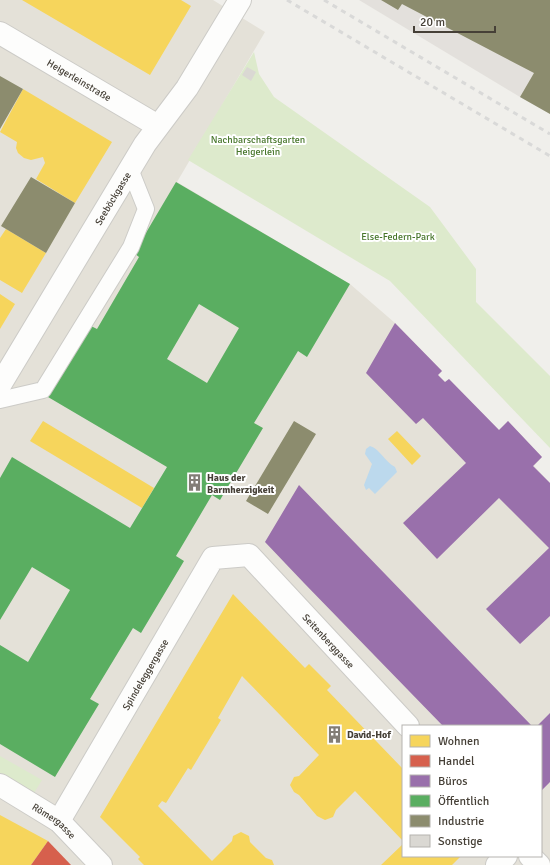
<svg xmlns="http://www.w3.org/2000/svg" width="550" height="865" font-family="Signika,sans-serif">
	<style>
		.residential { fill: #e4e1d8; fill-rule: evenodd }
		.industrial { fill: #e3e0dc }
		.green { fill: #ddeacc }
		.water { fill: #bcd9ed }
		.homes { fill: #f6d55c }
		.shops { fill: #d6604d }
		.offices { fill: #9970ab }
		.public { fill: #5aae61; fill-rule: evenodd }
		.industry { fill: #8c8c6e }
		.building { fill: #dad8d3 }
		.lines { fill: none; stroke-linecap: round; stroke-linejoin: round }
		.service-casing { stroke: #cccbc7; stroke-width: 18 }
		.minor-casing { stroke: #cccbc7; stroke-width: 24 }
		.service { stroke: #fdfdfc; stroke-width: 16 }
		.minor { stroke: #fdfdfc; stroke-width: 22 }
		.rail { stroke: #d9d9d8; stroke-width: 3; stroke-dasharray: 5 5; stroke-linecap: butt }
		.labels { text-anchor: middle; stroke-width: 4; stroke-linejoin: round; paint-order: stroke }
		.street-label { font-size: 10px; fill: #464037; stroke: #fff }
		.park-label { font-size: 10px; fill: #47762b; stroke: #fff }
		.poi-label { font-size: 10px; font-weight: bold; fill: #464037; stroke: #fff; text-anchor: start }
	</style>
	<rect width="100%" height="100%" fill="#f0efeb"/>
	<path class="residential" d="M 0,0 L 213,0 L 265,32 L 177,182 L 350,284 L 395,323 L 442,371 L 438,375 L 445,382 L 449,379 L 499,430 L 508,421 L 542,457 L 534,466 L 550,483 L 550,865 L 0,865 ZM 403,726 L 541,726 L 541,856 L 403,856 Z"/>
	<path class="industrial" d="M 359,0 L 550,0 L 550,114 L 520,97 Z"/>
	<path class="green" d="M 254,52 L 259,74 L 274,97 L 430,207 L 476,269 L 476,302 L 550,376 L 550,448 L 390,281 L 188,160 Z
		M 0,756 L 42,780 L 34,793 L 0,774 Z"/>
	<path class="water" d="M 370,446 C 380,449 385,462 395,467 L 397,472 L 375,494 L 369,488 L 366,490 L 364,485 L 372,464 L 365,454 L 366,449 Z"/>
	<path class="homes" d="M 22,0 L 181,0 L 191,6 L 150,75 Z
		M 23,89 L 112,142 L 75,203 L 36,179 L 45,163 L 43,157 L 31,160 L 24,158 L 18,153 L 16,148 L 17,142 L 0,132 Z
		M 6,229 L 46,253 L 22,293 L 0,280 L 0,238 Z
		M 0,294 L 15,304 L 0,329 Z
		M 43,421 L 154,488 L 142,508 L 30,441 Z
		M 397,431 L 421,456 L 412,465 L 388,439 Z
		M 233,594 L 305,668 L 309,664 L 331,686 L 327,690 L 403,769 L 403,841 L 355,791 L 336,810 L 333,817 L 325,820 L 317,816 L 299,795 L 294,792 L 290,785 L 294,777 L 299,776 L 319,755 L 242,676 L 218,718 L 221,720 L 191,770 L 188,768 L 166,803 L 162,801 L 158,806 L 212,861 L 232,841 L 233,836 L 241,832 L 249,836 L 250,842 L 266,858 L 272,860 L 274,865 L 144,865 L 138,859 L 140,857 L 100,817 Z
		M 0,815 L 48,841 L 31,865 L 0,865 Z
		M 403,844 L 403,856 L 461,856 L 452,865 L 381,865 Z"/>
	<path class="shops" d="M 48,841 L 71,865 L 31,865 Z"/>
	<path class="offices" d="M 395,323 L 442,371 L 438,375 L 445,382 L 449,379 L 499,430 L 508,421 L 542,457 L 533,466 L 550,483 L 550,616 L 520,644 L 486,609 L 549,548 L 499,498 L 437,559 L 403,523 L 466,463 L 423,418 L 416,424 L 366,373 Z
		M 299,485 L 532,726 L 443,726 L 304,583 L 265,542 Z
		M 550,713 L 550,782 L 541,791 L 541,726 L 537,726 Z"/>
	<path class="public" d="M 176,182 L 350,284 L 307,357 L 298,351 L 254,423 L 263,428 L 220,500 L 212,495 L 176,556 L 184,561 L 141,633 L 133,628 L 90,699 L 99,704 L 55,777 L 0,744 L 0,645 L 28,662 L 70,590 L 32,567 L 0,620 L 0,478 L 12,457 L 130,528 L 167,467 L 48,397 L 91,326 L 97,329 L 139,257 L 134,253 ZM 199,304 L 239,328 L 207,383 L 167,359 Z"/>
	<path class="industry" d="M 381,0 L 550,0 L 550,114 L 520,97 L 534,73 L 402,4 L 398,10 Z
		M 0,76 L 23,89 L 0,129 Z
		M 31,177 L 75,203 L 46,253 L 1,226 Z
		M 294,421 L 316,434 L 268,514 L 246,501 Z"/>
	<path class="building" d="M 247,67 L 256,72 L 251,81 L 242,75 Z"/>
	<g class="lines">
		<defs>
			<path id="service" d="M 0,400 L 43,390 L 131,247 L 146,209 L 130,169"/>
			<g id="minor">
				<path id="s1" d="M 0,33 L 158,126"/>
				<path id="s2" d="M 0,385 L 145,144 L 187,88 L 240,0"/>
				<path id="s3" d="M 0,785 L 59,821 L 101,865"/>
				<path id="s4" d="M 59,821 L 213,558 L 249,555 L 408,726"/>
				<path d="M 530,856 L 539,865"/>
				<path d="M 497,865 L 506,856"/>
			</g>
		</defs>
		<use href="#service" class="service-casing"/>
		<use href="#minor" class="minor-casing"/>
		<use href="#service" class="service"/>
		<use href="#minor" class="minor"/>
		<path class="rail" d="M 287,0 L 550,156
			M 324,0 L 550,134"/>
	</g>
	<defs>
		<symbol id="building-bare" viewBox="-9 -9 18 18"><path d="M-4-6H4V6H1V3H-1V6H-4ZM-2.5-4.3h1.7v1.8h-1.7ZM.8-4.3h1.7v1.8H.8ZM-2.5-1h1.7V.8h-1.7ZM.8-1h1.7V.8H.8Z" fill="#827d76" stroke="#fff" stroke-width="2.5" paint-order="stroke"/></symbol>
	</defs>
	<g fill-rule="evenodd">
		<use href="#building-bare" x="182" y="470" width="25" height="25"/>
		<use href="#building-bare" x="322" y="722" width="25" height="25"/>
	</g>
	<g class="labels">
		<g class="street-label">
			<text dy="4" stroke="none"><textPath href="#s1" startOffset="92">Heigerleinstraße</textPath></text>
			<text dy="4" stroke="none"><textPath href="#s2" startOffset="218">Seeböckgasse</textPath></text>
			<text dy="4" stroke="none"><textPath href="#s4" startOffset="458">Seitenberggasse</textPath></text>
			<text dy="4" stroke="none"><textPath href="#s4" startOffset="170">Spindeleggergasse</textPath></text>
			<text dy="4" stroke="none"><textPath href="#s3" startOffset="65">Römergasse</textPath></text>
		</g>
		<g class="park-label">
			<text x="258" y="143">Nachbarschaftsgarten<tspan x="258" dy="12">Heigerlein</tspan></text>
			<text x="398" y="240">Else-Federn-Park</text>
		</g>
		<g class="poi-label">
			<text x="207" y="481">Haus der<tspan x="207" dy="12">Barmherzigkeit</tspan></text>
			<text x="347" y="738">David-Hof</text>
		</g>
	</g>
	<rect x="402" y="725" width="140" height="132" fill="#ffffff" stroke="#b5b3af"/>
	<rect x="410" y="735" width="20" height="12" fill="#f6d55c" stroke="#b5b3af"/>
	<text x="438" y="745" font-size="12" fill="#464037">Wohnen</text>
	<rect x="410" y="755" width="20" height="12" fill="#d6604d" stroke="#b5b3af"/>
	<text x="438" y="765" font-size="12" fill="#464037">Handel</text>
	<rect x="410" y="775" width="20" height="12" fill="#9970ab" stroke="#b5b3af"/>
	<text x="438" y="785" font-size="12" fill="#464037">Büros</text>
	<rect x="410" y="795" width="20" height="12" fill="#5aae61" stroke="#b5b3af"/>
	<text x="438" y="805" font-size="12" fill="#464037">Öffentlich</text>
	<rect x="410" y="815" width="20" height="12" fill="#8c8c6e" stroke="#b5b3af"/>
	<text x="438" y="825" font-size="12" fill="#464037">Industrie</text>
	<rect x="410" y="835" width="20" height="12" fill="#dad8d3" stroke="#b5b3af"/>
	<text x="438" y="845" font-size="12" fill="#464037">Sonstige</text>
	<path d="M414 26v6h81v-6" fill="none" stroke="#464037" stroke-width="2"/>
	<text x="420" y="26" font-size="12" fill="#464037" stroke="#ffffff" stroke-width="3" paint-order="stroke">20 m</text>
</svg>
